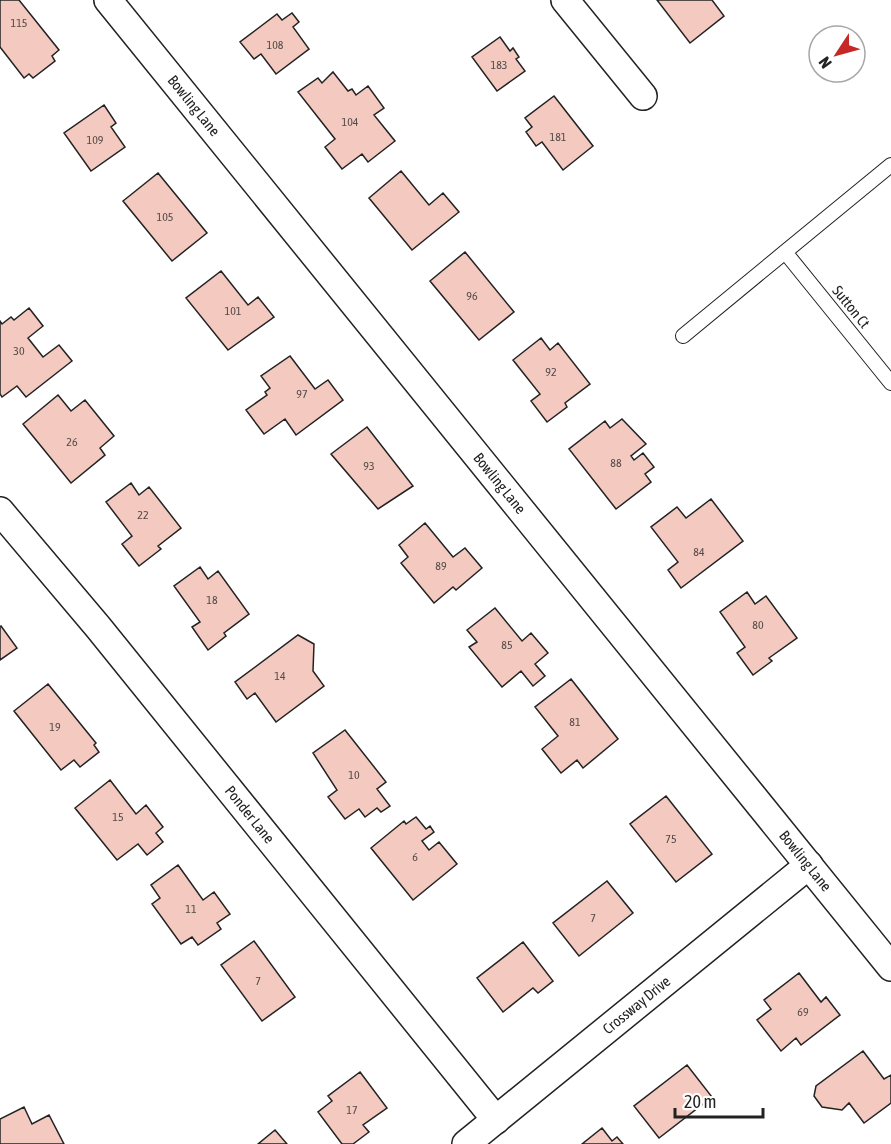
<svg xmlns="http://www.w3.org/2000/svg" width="891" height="1144" font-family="'Asap Condensed',sans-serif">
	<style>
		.building { fill: #f3c9c0; stroke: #222; stroke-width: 1.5 }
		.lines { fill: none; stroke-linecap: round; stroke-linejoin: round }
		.lane-casing { stroke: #222; stroke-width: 16 }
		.street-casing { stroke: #222; stroke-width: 30 }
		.lane { stroke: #fff; stroke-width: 14 }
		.street { stroke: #fff; stroke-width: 27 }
		.labels { text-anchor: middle; stroke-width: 4.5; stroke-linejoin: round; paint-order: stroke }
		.number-label { font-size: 12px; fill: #564c4a }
		.street-label { font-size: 15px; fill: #222; stroke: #fff }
	</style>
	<rect width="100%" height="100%" fill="#fff"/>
	<path class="building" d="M 0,0 L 19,0 L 59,50 L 52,56 L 55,61 L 33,78 L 29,74 L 24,78 L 0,47 Z
		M 657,0 L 712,0 L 724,16 L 690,43 Z
		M 292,13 L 299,22 L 293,27 L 309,49 L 276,74 L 261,54 L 254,59 L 240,42 L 277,14 L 282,20 Z
		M 500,37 L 510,51 L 513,48 L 519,57 L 516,59 L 525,71 L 497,91 L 472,57 Z
		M 333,72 L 348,91 L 352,89 L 356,95 L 368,86 L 384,108 L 374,115 L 395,141 L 368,162 L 362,154 L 342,169 L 325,147 L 335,139 L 298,92 L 318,78 L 322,83 Z
		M 554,96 L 593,146 L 563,170 L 542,142 L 536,146 L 526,132 L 532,127 L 525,118 Z
		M 104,105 L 116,123 L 111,127 L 125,147 L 91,171 L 64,133 Z
		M 401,171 L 429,205 L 443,193 L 459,212 L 412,250 L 369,198 Z
		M 158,173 L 207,233 L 172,261 L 123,201 Z
		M 465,252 L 514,312 L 479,340 L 430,281 Z
		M 221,271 L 248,305 L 258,297 L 274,317 L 228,350 L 186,298 Z
		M 29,308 L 43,326 L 28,338 L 43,357 L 59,345 L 72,361 L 26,397 L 17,386 L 2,397 L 0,394 L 0,321 L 2,324 L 11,317 L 14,320 Z
		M 541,338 L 550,350 L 558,343 L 590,384 L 565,403 L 567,407 L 547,422 L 531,401 L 540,394 L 513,360 Z
		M 290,356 L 315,389 L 328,380 L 343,400 L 296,435 L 285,419 L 264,434 L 246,410 L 267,395 L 265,392 L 270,388 L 261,376 Z
		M 58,395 L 71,411 L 85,400 L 114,436 L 100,448 L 105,455 L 71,483 L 23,424 Z
		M 622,419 L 646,444 L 631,456 L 634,460 L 643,453 L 654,467 L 645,474 L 651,482 L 616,509 L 569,449 L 605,421 L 610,428 Z
		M 367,427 L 413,486 L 378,509 L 331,454 Z
		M 131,483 L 139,495 L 149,487 L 181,528 L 158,546 L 161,549 L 139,566 L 122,544 L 132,536 L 106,502 Z
		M 711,499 L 743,541 L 681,588 L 668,570 L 678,562 L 651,527 L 677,507 L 686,518 Z
		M 425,523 L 453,557 L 465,548 L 482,568 L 456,590 L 453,587 L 434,603 L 401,563 L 408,557 L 399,545 Z
		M 200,567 L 208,579 L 218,571 L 249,614 L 224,633 L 226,636 L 208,650 L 192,627 L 200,622 L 174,586 Z
		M 747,592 L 755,604 L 766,596 L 797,638 L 769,658 L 772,661 L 753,675 L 737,653 L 745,647 L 720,612 Z
		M 495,608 L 522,641 L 531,633 L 548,653 L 535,664 L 545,676 L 533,686 L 521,671 L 502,687 L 469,647 L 477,642 L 467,630 Z
		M 1,626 L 17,648 L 0,660 L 0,627 Z
		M 298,635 L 314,644 L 313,671 L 324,686 L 276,722 L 255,693 L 247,699 L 235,682 Z
		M 571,679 L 618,739 L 583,768 L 577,760 L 561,773 L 542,749 L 558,736 L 535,707 Z
		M 48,684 L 96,743 L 94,745 L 99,752 L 80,767 L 74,760 L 61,770 L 14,711 Z
		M 345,730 L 386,782 L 377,789 L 390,806 L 381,812 L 377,808 L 365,817 L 359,809 L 345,819 L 328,797 L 337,790 L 313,753 Z
		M 110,780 L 136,814 L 146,805 L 163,827 L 156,833 L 163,842 L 147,855 L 138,844 L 117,860 L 75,808 Z
		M 666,796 L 712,854 L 676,882 L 630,824 Z
		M 416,817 L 426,829 L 430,826 L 434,832 L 422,841 L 429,850 L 439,842 L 457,864 L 413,900 L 371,848 L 404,821 L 406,824 Z
		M 178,865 L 203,900 L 214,892 L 230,914 L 217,923 L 221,929 L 198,945 L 192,937 L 181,944 L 152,904 L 160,898 L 151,885 Z
		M 607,881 L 633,913 L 579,956 L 553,923 Z
		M 254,941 L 295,997 L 262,1021 L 221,965 Z
		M 523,942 L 553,981 L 538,993 L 533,988 L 503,1012 L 477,978 Z
		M 799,973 L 821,1002 L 826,997 L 840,1015 L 801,1045 L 796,1038 L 781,1051 L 757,1020 L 771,1009 L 764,1000 Z
		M 863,1051 L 884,1079 L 891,1075 L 891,1103 L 864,1123 L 849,1103 L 842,1110 L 822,1107 L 814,1096 L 816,1086 Z
		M 687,1065 L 712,1097 L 659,1138 L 634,1106 Z
		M 360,1072 L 387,1108 L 363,1125 L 369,1132 L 353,1144 L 342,1144 L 318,1112 L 332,1101 L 328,1096 Z
		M 24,1107 L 32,1124 L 49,1115 L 64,1144 L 0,1144 L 0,1119 Z
		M 602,1128 L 612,1141 L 617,1137 L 623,1144 L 582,1144 Z
		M 275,1130 L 287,1144 L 258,1144 Z"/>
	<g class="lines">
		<defs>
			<path id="lane" d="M 891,165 L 785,252 L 891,383
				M 683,336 L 785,252"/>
			<g id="street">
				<path id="s1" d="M 108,0 L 891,967"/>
				<path d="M 565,0 L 643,96"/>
				<path id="s2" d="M 0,511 L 98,627 L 496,1120"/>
				<path id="s3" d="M 466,1144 L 809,865"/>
			</g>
		</defs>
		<use href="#lane" class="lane-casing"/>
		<use href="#street" class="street-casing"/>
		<use href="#lane" class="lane"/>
		<use href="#street" class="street"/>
	</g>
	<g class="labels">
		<g class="number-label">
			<text x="19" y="27">115</text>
			<text x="275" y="49">108</text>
			<text x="499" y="69">183</text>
			<text x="350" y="126">104</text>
			<text x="558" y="141">181</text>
			<text x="95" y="144">109</text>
			<text x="165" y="221">105</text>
			<text x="472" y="300">96</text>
			<text x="233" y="315">101</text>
			<text x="19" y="355">30</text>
			<text x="551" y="376">92</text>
			<text x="302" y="398">97</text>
			<text x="72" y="446">26</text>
			<text x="616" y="467">88</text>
			<text x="369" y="470">93</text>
			<text x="143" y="519">22</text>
			<text x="699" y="556">84</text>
			<text x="441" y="570">89</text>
			<text x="212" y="604">18</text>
			<text x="758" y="629">80</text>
			<text x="507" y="649">85</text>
			<text x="280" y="680">14</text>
			<text x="575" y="726">81</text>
			<text x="55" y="731">19</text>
			<text x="354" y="779">10</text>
			<text x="118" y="821">15</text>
			<text x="671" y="843">75</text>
			<text x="415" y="861">6</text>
			<text x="191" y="913">11</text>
			<text x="593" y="922">7</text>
			<text x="258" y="985">7</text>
			<text x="803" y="1016">69</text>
			<text x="352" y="1114">17</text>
		</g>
		<g class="street-label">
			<text dy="5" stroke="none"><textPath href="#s1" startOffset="136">Bowling Lane</textPath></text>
			<text transform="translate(851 307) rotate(51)" y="5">Sutton Ct</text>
			<text dy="5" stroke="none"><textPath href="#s1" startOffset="622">Bowling Lane</textPath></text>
			<text dy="5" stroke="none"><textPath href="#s2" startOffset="393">Ponder Lane</textPath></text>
			<text dy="5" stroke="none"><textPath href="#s1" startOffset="1108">Bowling Lane</textPath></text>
			<text dy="5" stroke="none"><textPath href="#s3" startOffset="220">Crossway Drive</textPath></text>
		</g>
	</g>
	<g transform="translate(837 54) rotate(234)"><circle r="28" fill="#ffffff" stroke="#a7a7a7" stroke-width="1.5"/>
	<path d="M0-4.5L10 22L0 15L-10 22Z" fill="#c62828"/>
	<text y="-9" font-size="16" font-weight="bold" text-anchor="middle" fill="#222222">N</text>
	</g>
	<path d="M675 1108v9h88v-9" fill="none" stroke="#222222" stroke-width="3"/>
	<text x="684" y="1108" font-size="18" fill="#222222" stroke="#ffffff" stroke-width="4.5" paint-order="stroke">20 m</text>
</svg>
